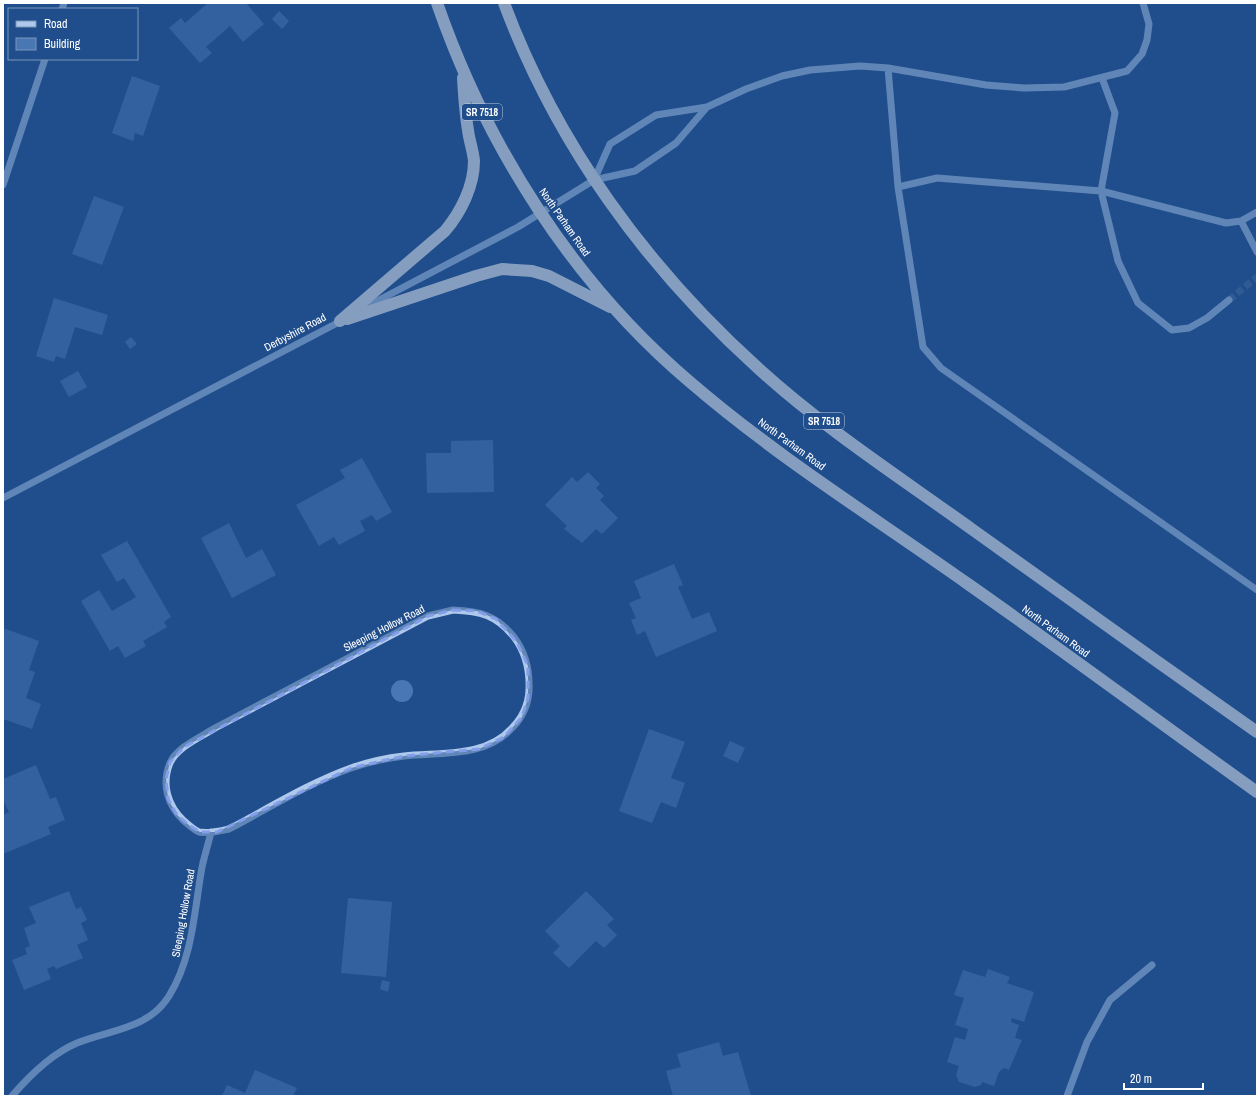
<svg xmlns="http://www.w3.org/2000/svg" width="1260" height="1099" font-family="'Archivo Narrow',sans-serif">
	<style>
		.building { fill: #4977b4 }
		.lines { fill: none; stroke-linecap: round; stroke-linejoin: round }
		.minor-tunnel { stroke: #41699d; stroke-width: 7; stroke-dasharray: 7 3.5; stroke-linecap: butt }
		.minor { stroke: #aec9ec; stroke-width: 7 }
		.highway { stroke: #fff; stroke-width: 12 }
		.marked { fill: none; stroke: #839eea; stroke-width: 3; stroke-dasharray: 8 5; stroke-linejoin: round }
		.labels { text-anchor: middle; stroke-width: 4; stroke-linejoin: round; paint-order: stroke }
		.shield { fill: #204e8c; stroke: #bccadc; stroke-width: 1 }
		.shield-label { font-size: 10px; font-weight: bold; fill: #fff }
		.street-label { font-size: 11px; fill: #fff; stroke: #204e8c }
	</style>
	<rect width="100%" height="100%" fill="#204e8c"/>
	<path class="building" d="M 208,3 L 246,3 L 264,24 L 243,42 L 230,26 L 206,47 L 212,53 L 200,63 L 169,28 L 181,18 L 185,23 Z
		M 279,11 L 289,21 L 282,29 L 272,19 Z
		M 132,76 L 160,86 L 143,136 L 135,133 L 133,141 L 112,133 Z
		M 94,196 L 124,207 L 102,265 L 72,254 Z
		M 54,298 L 108,315 L 102,335 L 75,327 L 65,359 L 56,356 L 54,362 L 36,356 Z
		M 131,337 L 137,344 L 130,349 L 125,342 Z
		M 78,371 L 87,387 L 69,397 L 60,381 Z
		M 493,440 L 494,492 L 427,493 L 426,453 L 451,453 L 451,441 Z
		M 362,458 L 392,512 L 376,521 L 372,515 L 360,521 L 365,531 L 339,545 L 334,537 L 319,546 L 296,505 L 345,478 L 340,470 Z
		M 588,472 L 600,484 L 596,488 L 604,496 L 600,500 L 618,518 L 602,534 L 596,529 L 582,543 L 564,529 L 567,526 L 545,505 L 572,477 L 577,482 Z
		M 229,523 L 246,558 L 262,549 L 276,575 L 232,598 L 201,538 Z
		M 127,541 L 171,617 L 164,622 L 167,627 L 143,641 L 146,646 L 125,658 L 118,646 L 110,651 L 81,601 L 99,590 L 112,611 L 136,597 L 124,578 L 117,582 L 101,555 Z
		M 674,564 L 683,585 L 678,587 L 692,619 L 709,612 L 717,631 L 656,657 L 645,631 L 637,635 L 631,620 L 636,618 L 629,603 L 641,598 L 634,581 Z
		M 3,628 L 39,641 L 29,670 L 35,672 L 26,698 L 41,704 L 32,729 L 3,719 Z
		M391 691a11 11 0 1 1 22 0a11 11 0 1 1-22 0Z
		M 649,729 L 685,742 L 671,778 L 685,783 L 676,808 L 661,802 L 652,823 L 619,811 Z
		M 730,741 L 745,748 L 738,763 L 723,756 Z
		M 36,765 L 50,799 L 56,797 L 65,820 L 48,827 L 51,834 L 3,854 L 3,815 L 9,812 L 3,800 L 3,779 Z
		M 69,891 L 76,909 L 81,907 L 87,920 L 81,923 L 88,940 L 77,945 L 83,958 L 56,969 L 54,966 L 47,969 L 51,979 L 24,990 L 12,960 L 27,954 L 25,948 L 30,946 L 24,928 L 36,923 L 29,907 Z
		M 586,891 L 614,919 L 607,925 L 617,935 L 604,948 L 596,941 L 569,968 L 553,953 L 560,946 L 545,931 Z
		M 348,898 L 392,902 L 386,977 L 341,973 Z
		M 988,969 L 1010,977 L 1007,983 L 1034,992 L 1024,1022 L 1012,1018 L 1011,1022 L 1019,1025 L 1015,1038 L 1022,1040 L 1009,1070 L 1004,1068 L 999,1072 L 994,1086 L 982,1082 L 981,1085 L 975,1087 L 959,1082 L 956,1075 L 959,1066 L 947,1062 L 955,1037 L 965,1040 L 968,1029 L 955,1025 L 964,998 L 954,995 L 963,970 L 985,977 Z
		M 382,980 L 390,982 L 388,992 L 380,989 Z
		M 719,1042 L 723,1056 L 738,1052 L 751,1096 L 673,1096 L 666,1071 L 681,1067 L 677,1054 Z
		M 255,1070 L 297,1088 L 293,1096 L 222,1096 L 227,1085 L 245,1093 Z"/>
	<g class="lines">
		<path class="minor-tunnel" d="M 1229,300 L 1257,277"/>
		<path class="minor" d="M 62,9 L 64,3
			M 888,68 L 898,187 L 923,347 L 941,368 L 1257,590
			M 1102,78 L 1115,113 L 1101,191 L 1118,261 L 1138,303 L 1172,330 L 1189,328 L 1207,318 L 1229,300
			M 594,180 L 610,144 L 656,115 L 707,107 L 746,89 L 782,76 L 810,70 L 860,66 L 888,68 L 986,85 L 1024,88 L 1064,87 L 1127,71 L 1142,54 L 1147,40 L 1149,24 L 1143,3
			M 3,185 L 45,59
			M 898,187 L 937,178 L 1101,191 L 1226,223 L 1241,221 L 1257,212
			M 1241,221 L 1257,252
			M 362,309 L 518,227 L 594,180 L 635,171 L 676,143 L 707,107
			M 3,498 L 343,320
			M 453,610 C 480,611 496,615 514,637 C 526,653 530,671 529,691 C 528,706 522,718 512,728 C 485,758 441,752 404,756 C 386,758 368,762 351,768 C 309,783 269,808 229,829 C 220,831 209,834 199,832 C 194,830 189,825 184,821 C 168,806 161,785 170,763 C 177,747 201,737 215,728 L 428,616 Z
			M 12,1096 C 30,1075 51,1054 77,1043 C 109,1030 149,1029 169,996 C 192,959 194,915 201,873 C 203,859 208,846 211,832
			M 1067,1096 L 1087,1042 L 1110,1000 L 1152,965"/>
		<path class="highway" d="M 437,3 C 487,147 573,283 690,382 C 777,457 875,518 968,584 C 1065,652 1160,723 1257,792
			M 504,3 C 557,145 647,268 759,369 C 825,429 901,478 973,530 C 1068,598 1162,665 1257,732
			M 347,319 L 476,276 L 502,269 L 532,271 L 549,276 L 610,307
			M 340,321 L 445,231 C 461,212 474,186 474,161 C 473,150 469,140 468,130 C 465,113 464,95 463,78"/>
	</g>
	<path d="M0 0H1260V1099H0ZM 453,610 L 477,611 L 496,619 L 517,642 L 528,666 L 528,698 L 522,717 L 504,737 L 479,749 L 404,756 L 351,768 L 217,832 L 200,832 L 190,826 L 177,815 L 168,799 L 166,779 L 170,762 L 184,747 L 428,616 Z" fill="#204e8c" fill-opacity=".55" fill-rule="evenodd"/>
	<path class="marked" d="M 453,610 L 477,611 L 496,619 L 517,642 L 528,666 L 528,698 L 522,717 L 504,737 L 479,749 L 404,756 L 351,768 L 217,832 L 200,832 L 190,826 L 177,815 L 168,799 L 166,779 L 170,762 L 184,747 L 428,616 Z"/>
	<g class="labels">
		<g class="shield">
			<rect x="462" y="104" width="40" height="16" rx="3"/>
			<rect x="804" y="413" width="40" height="16" rx="3"/>
		</g>
		<g class="shield-label">
			<text x="482" y="116">SR 7518</text>
			<text x="824" y="425">SR 7518</text>
		</g>
		<g class="street-label">
			<text transform="translate(565 222) rotate(55)" y="4">North Parham Road</text>
			<text transform="translate(295 332) rotate(-28)" y="4">Derbyshire Road</text>
			<text transform="translate(792 444) rotate(36)" y="4">North Parham Road</text>
			<text transform="translate(384 628) rotate(-27)" y="4">Sleeping Hollow Road</text>
			<text transform="translate(1056 631) rotate(36)" y="4">North Parham Road</text>
			<text transform="translate(183 913) rotate(-80)" y="4">Sleeping Hollow Road</text>
		</g>
	</g>
	<rect width="1260" height="1099" fill="none" stroke="#ffffff" stroke-width="8"/>
	<rect x="8" y="8" width="130" height="52" fill="#204e8c" stroke="#7995ba"/>
	<rect x="16" y="21" width="20" height="6" fill="#aec9ec" stroke="#7995ba"/>
	<text x="44" y="28" font-size="12" fill="#ffffff">Road</text>
	<rect x="16" y="38" width="20" height="12" fill="#4977b4" stroke="#7995ba"/>
	<text x="44" y="48" font-size="12" fill="#ffffff">Building</text>
	<path d="M1124 1083v6h79v-6" fill="none" stroke="#ffffff" stroke-width="2"/>
	<text x="1130" y="1083" font-size="12" fill="#ffffff" stroke="#204e8c" stroke-width="3" paint-order="stroke">20 m</text>
</svg>
